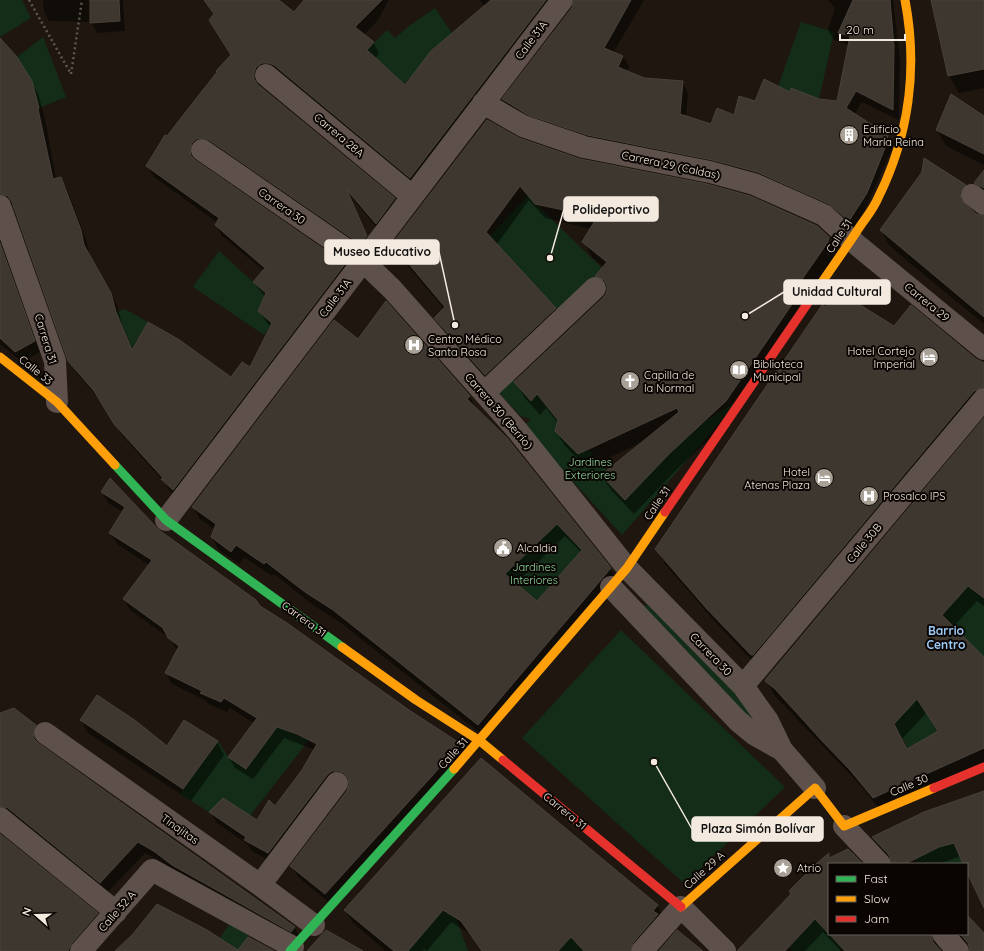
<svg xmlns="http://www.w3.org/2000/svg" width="984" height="951" font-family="Quicksand,sans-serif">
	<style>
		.green { fill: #132d18 }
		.shadow { fill: #0007; fill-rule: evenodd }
		.building { fill: #3d3730; stroke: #48423b; fill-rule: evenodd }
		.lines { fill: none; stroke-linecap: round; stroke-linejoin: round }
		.path { stroke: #605650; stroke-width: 2.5; stroke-dasharray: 2 3; stroke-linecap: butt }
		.street { stroke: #5e504b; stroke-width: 22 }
		.fast { stroke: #30b455; stroke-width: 9 }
		.slow { stroke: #ff9f0a; stroke-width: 9 }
		.jam { stroke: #e5322d; stroke-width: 9 }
		.labels { text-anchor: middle; stroke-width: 4; stroke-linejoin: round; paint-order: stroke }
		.street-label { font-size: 11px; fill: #f3e9df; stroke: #0a0502 }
		.poi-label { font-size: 11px; fill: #f3e9df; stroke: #0a0502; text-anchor: start }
		.park-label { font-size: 11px; fill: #90da9f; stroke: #0a0502 }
		.neighbourhood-label { font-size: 12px; font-weight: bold; fill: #9ccaf7; stroke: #0a0502 }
		.leader { fill: none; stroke: #f3e9df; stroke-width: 1.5 }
		.callout-dot { fill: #f3e9df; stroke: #0a0502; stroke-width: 1.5 }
		.callout { fill: #f3e9df; stroke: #f3e9df; stroke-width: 1.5 }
		.callout-label { font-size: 12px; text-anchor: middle; font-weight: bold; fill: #111 }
	</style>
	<rect width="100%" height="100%" fill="#1f170f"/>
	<path class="green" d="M 0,0 L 22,0 L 31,18 L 0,37 Z
		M 435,8 L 452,33 L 404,84 L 367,50 L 387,30 L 395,38 L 409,26 Z
		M 801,22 L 834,32 L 819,99 L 791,88 L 786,117 L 778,86 Z
		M 43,37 L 66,97 L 39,108 L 35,91 L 17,57 Z
		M 528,196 L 602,268 L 561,313 L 490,236 Z
		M 219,251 L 266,294 L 259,311 L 272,323 L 264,335 L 193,287 Z
		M 125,309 L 148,322 L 129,353 L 117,337 L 124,331 L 116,312 Z
		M 512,378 L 531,401 L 537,394 L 558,420 L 555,431 L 578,454 L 588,449 L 607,470 L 601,475 L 669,454 L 704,422 L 740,399 L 622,535 L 523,427 L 531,419 L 521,416 L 496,390 Z
		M 557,524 L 582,550 L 537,601 L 505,574 Z
		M 968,586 L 984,598 L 984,657 L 942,615 Z
		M 648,605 L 755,712 L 759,718 L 752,723 L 640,606 Z
		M 621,630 L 785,787 L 685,884 L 522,738 Z
		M 915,697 L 938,731 L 908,748 L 894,724 Z
		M 277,727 L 309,740 L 250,816 L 223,798 L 209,812 L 180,794 L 218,741 L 228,757 L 246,769 Z
		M 954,843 L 963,864 L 919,864 L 914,859 L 939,847 Z
		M 443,910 L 456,918 L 468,951 L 393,951 L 411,931 Z
		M 815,919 L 842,948 L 840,951 L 793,951 L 789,947 Z
		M 230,923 L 249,936 L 238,950 L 220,938 Z
		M 571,937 L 584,951 L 558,951 Z"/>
	<path class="shadow" d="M 43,0 L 123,0 L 125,31 L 97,33 L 91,22 L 49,21 L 44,11 Z
		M 205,0 L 278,0 L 294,13 L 347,0 L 389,0 L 378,20 L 364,35 L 373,42 L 379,53 L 375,59 L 405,86 L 485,7 L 480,0 L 562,0 L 417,189 L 262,78 L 260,87 L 394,199 L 401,210 L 382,234 L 351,197 L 372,247 L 367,254 L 198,154 L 195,162 L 345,265 L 351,275 L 180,500 L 169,490 L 164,482 L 122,435 L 101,402 L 76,372 L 69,361 L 15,207 L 9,204 L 0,206 L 0,38 L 38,93 L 45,119 L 56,179 L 60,178 L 67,189 L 87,242 L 90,257 L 117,305 L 122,324 L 133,350 L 231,379 L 250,368 L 271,327 L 266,322 L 260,311 L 265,297 L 254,283 L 264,271 L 222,236 L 216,225 L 218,223 L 154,177 L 147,166 L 167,138 L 232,55 L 214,15 Z
		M 575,0 L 644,0 L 613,53 L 623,56 L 629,67 L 627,71 L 644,79 L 682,82 L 688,93 L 686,117 L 712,125 L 735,116 L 756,102 L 791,94 L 838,102 L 849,45 L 834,40 L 828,30 L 835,8 L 828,0 L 893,0 L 900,58 L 899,120 L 862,102 L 854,115 L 887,136 L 893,147 L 855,231 L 836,214 L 594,146 L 509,110 L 503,100 L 573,8 Z
		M 931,0 L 984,0 L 984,88 L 959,93 L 949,76 Z
		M 984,117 L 984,165 L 946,146 L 937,130 Z
		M 518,139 L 580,160 L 828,237 L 837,253 L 734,416 L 677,469 L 634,514 L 611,490 L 602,475 L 640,443 L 587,468 L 565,446 L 556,431 L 558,423 L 546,408 L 540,415 L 524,397 L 516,382 L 604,298 L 608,292 L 604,291 L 596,276 L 604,267 L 592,257 L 584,242 L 591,229 L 545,218 L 529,200 L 497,244 L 555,308 L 564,323 L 494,389 L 444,333 L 435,318 L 444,309 L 402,259 L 393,244 Z
		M 984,172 L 984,198 L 975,183 Z
		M 965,185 L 973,200 L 968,208 L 976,215 L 984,217 L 984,324 L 911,264 L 889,245 L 881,230 Z
		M 0,239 L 40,352 L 22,362 L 0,344 Z
		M 386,303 L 470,397 L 477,410 L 610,568 L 617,581 L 485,737 L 341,623 L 313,605 L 274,574 L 272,576 L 244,557 L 239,564 L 219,550 L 212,537 L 214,529 L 200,519 L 193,507 L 358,341 ZM 565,536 L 581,552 L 537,602 L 515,584 Z
		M 895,327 L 984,366 L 984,405 L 760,669 L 716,623 L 665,564 L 657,549 Z
		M 984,420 L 984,606 L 977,601 L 953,627 L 984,658 L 984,768 L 882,812 L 860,785 L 775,696 L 766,680 ZM 926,713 L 938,732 L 908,750 L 902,739 Z
		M 110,479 L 158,531 L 259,606 L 408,711 L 460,744 L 466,755 L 331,904 L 298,877 L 291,866 L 348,791 L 350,783 L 346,781 L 275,864 L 252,851 L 247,844 L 217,823 L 211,813 L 257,821 L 275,808 L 303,770 L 315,750 L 284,738 L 253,779 L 235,768 L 229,757 L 254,723 L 230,708 L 227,712 L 208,704 L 205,700 L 172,684 L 166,673 L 177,650 L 169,638 L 130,610 L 124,599 L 149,565 L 117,544 L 110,533 L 123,512 L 108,503 L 102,492 Z
		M 0,714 L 35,726 L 41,736 L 38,743 L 294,927 L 300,938 L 297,942 L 179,876 L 162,862 L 145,853 L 107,893 L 0,818 Z
		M 81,720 L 168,747 L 217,742 L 224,755 L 191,801 L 88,733 Z
		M 984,791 L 984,906 L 967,870 L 967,864 L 964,864 L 961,856 L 938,864 L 892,864 L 881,851 L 873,838 L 925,813 Z
		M 0,835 L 97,914 L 103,924 L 79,951 L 0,951 Z
		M 829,855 L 831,858 L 861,864 L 829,864 L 829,934 L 967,934 L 967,916 L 984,934 L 984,951 L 971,951 L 956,935 L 938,943 L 938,948 L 941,951 L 841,951 L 823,932 L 805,951 L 738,951 Z
		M 657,906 L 665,919 L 646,951 L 482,951 L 470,934 L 451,922 L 427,951 L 424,949 L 423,951 L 386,951 L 353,923 L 345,910 Z"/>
	<path class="building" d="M 90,0 L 119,0 L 120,21 L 90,23 Z
		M 204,0 L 279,0 L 294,12 L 304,0 L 382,0 L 355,27 L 374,42 L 367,50 L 405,85 L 431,51 L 491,0 L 546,0 L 410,178 L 274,65 L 268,63 L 262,63 L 256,67 L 254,73 L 254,79 L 258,85 L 395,198 L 376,224 L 347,190 L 367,236 L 360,244 L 209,140 L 203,138 L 196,139 L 192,143 L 190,149 L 191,156 L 195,160 L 345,264 L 173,490 L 161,479 L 163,478 L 114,424 L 94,391 L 68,361 L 12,202 L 8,196 L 0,194 L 0,38 L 17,57 L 32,81 L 39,108 L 38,109 L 53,179 L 61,177 L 81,230 L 84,245 L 111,293 L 116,312 L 132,350 L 148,322 L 178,339 L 231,377 L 242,362 L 250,367 L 272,323 L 258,311 L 266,293 L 253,282 L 265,268 L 215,225 L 219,218 L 146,166 L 165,135 L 167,136 L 217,72 L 216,71 L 231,55 L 209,20 L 214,14 Z
		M 574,0 L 631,0 L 604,48 L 623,56 L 618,67 L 644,78 L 683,81 L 680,114 L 711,124 L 717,108 L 734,115 L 739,96 L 755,101 L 764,79 L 790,92 L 791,88 L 819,99 L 837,101 L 850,36 L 838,33 L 853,0 L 890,0 L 894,46 L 893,110 L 856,91 L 846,108 L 888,135 L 885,148 L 867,193 L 849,221 L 829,204 L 757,172 L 712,160 L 587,135 L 528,115 L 502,99 L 572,8 Z
		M 931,0 L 984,0 L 984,69 L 948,76 Z
		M 951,94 L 984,116 L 984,154 L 936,130 Z
		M 487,120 L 519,138 L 580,159 L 707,184 L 750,196 L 817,226 L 829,237 L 828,242 L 794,291 L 799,294 L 726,401 L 669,454 L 625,500 L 601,475 L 679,412 L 677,408 L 578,454 L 555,431 L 558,420 L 537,394 L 531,401 L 514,382 L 604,297 L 607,292 L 607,285 L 604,280 L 595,276 L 607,262 L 582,242 L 597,217 L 535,204 L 520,186 L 486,232 L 556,308 L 485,375 L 434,318 L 445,307 L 392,244 Z
		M 924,158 L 966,185 L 960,193 L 961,200 L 976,214 L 984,216 L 984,317 L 880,230 L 922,172 Z
		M 984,170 L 984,188 L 974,183 Z
		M 0,243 L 35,341 L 15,352 L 0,338 Z
		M 836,290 L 894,326 L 911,305 L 976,359 L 984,363 L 984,387 L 974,391 L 753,655 L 751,655 L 706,608 L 655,549 L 822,305 L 826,307 Z
		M 386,301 L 470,396 L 467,399 L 507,438 L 611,568 L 478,725 L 333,610 L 305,592 L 266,562 L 264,564 L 236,545 L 231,552 L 211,537 L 216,524 L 192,507 L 334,320 L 358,339 ZM 557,524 L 582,550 L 537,601 L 505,574 Z
		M 984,418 L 984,598 L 968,586 L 942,615 L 984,657 L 984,748 L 873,798 L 850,770 L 823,742 L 775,689 L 765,681 L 766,679 ZM 917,699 L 938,731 L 907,749 L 894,724 Z
		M 110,478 L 159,530 L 256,600 L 260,606 L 287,623 L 409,710 L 461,744 L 325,894 L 290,866 L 347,791 L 349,784 L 348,778 L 344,773 L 339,771 L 332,771 L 327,775 L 268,853 L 244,840 L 246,837 L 209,812 L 223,798 L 257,820 L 269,800 L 275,806 L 302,770 L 317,744 L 297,734 L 277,727 L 246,769 L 228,757 L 257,718 L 224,698 L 221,702 L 200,693 L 202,691 L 165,673 L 179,646 L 168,638 L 163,628 L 123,599 L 152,560 L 109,533 L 125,507 L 101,492 Z
		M 97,695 L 136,721 L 167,746 L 184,720 L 218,741 L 183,789 L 80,720 Z
		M 14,708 L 36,725 L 33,732 L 34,739 L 38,743 L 295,927 L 291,932 L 172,865 L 155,852 L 138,842 L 100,883 L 8,808 L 0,806 L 0,713 Z
		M 481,758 L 658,905 L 653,911 L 658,914 L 633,943 L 630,951 L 584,951 L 571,937 L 558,951 L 482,951 L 461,921 L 443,910 L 408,951 L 394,951 L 344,910 Z
		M 984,791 L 984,908 L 967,872 L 967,864 L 963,864 L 954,843 L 939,847 L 905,864 L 892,864 L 889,855 L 872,837 L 924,812 Z
		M 0,834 L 98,913 L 72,943 L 68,951 L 0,951 Z
		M 848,849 L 863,864 L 829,864 L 829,934 L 931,934 L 933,942 L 941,951 L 845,951 L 815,919 L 785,951 L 737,951 L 791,894 L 789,891 L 816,864 L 829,853 L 829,858 Z
		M 157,904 L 207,930 L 238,950 L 248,937 L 274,951 L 115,951 L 133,934 Z
		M 967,915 L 984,933 L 984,951 L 970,951 L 968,943 L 960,934 L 967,934 Z
		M 326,930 L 363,951 L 307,951 Z
		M 677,930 L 703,951 L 659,951 Z"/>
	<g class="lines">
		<path class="path" d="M 29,0 L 71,74
			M 71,74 L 82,0"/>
		<path class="street" d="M 266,75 L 412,196
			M 483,103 L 523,126 L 584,147 L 710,172 L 754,184 L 824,215 L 851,240 L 984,349
			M 202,150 L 363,261 L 392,289 L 517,430 L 627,568 L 743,686 L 768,721 L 782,750 L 815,788
			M 972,195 L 984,204
			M 0,206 L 55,361 L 57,402
			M 484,393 L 595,288
			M 166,520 L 562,0
			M 611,587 L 738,721 L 755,735 L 782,750
			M 743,686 L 984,399
			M 45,733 L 260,885 L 314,925
			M 0,818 L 116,912
			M 844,826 L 880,864
			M 260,885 L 337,783
			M 943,934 L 958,951
			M 81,951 L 152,870 L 293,947
			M 642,951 L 681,907 L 725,951"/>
		<path class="fast" d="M 115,465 L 166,520 L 342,647
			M 290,951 L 454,769"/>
		<path class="slow" d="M 814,294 C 828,273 843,252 857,231 C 864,220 873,210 878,198 C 909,136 918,68 905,0
			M 0,357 L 57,402 L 115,465
			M 342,647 L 416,700 L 480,741 L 503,760
			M 454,769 L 627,568 L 665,512
			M 681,907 L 815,788 L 844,826 L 934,788"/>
		<path class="jam" d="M 665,512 L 814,294
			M 503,760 L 681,907
			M 934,788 L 984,767"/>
	</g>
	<defs>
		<symbol id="building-disc" viewBox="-11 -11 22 22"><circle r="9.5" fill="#a9a096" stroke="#0a0502"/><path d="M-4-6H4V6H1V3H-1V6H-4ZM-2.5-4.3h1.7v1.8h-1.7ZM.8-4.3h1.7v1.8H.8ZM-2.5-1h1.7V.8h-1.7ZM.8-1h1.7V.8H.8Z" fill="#fff"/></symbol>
		<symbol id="hospital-disc" viewBox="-11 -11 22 22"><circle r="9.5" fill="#a9a096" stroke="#0a0502"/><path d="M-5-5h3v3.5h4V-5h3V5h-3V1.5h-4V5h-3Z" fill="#fff"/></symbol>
		<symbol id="hotel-disc" viewBox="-11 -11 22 22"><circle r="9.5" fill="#a9a096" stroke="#0a0502"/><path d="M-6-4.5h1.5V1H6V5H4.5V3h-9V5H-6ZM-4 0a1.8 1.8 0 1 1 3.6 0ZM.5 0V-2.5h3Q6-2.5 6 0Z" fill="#fff"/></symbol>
		<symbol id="library-disc" viewBox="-11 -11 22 22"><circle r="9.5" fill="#a9a096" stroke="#0a0502"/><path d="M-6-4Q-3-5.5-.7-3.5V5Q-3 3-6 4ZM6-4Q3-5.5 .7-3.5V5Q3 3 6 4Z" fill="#fff"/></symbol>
		<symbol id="church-disc" viewBox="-11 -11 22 22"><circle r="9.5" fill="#a9a096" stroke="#0a0502"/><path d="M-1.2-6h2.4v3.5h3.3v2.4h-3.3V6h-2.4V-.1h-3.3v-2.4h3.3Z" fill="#fff"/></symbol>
		<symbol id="civic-disc" viewBox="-11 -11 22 22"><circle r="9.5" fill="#a9a096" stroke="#0a0502"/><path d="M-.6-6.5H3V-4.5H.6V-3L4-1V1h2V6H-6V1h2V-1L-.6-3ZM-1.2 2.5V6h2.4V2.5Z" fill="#fff"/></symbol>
		<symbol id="sight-disc" viewBox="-11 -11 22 22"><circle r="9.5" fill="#a9a096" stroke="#0a0502"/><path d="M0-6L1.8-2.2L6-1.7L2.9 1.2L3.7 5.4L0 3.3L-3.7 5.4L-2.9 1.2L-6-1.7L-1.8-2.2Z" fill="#fff"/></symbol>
	</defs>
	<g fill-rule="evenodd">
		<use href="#building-disc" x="838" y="124" width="22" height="22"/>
		<use href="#hospital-disc" x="403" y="334" width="22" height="22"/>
		<use href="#hotel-disc" x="918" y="346" width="22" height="22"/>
		<use href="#library-disc" x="728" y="359" width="22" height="22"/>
		<use href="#church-disc" x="619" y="370" width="22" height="22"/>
		<use href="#hotel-disc" x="813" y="467" width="22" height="22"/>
		<use href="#hospital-disc" x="858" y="485" width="22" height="22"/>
		<use href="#civic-disc" x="492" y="537" width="22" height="22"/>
		<use href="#sight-disc" x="772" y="857" width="22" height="22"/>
	</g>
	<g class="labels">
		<g class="street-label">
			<text transform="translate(531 40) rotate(-53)" y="4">Calle 31A</text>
			<text transform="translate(339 135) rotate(40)" y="4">Carrera 28A</text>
			<text transform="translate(671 165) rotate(12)" y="4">Carrera 29 (Caldas)</text>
			<text transform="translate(282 206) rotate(35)" y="4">Carrera 30</text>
			<text transform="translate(839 236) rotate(-57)" y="4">Calle 31</text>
			<text transform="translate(335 298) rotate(-53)" y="4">Calle 31A</text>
			<text transform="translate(927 302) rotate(39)" y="4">Carrera 29</text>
			<text transform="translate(46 339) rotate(73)" y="4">Carrera 31</text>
			<text transform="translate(36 370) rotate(39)" y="4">Calle 33</text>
			<text transform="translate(499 411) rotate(49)" y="4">Carrera 30 (Berrío)</text>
			<text transform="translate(657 503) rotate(-56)" y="4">Calle 31</text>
			<text transform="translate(864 543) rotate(-50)" y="4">Calle 30B</text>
			<text transform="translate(304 619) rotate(36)" y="4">Carrera 31</text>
			<text transform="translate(711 654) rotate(46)" y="4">Carrera 30</text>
			<text transform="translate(453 753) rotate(-48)" y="4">Calle 31</text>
			<text transform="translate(909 785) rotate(-23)" y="4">Calle 30</text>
			<text transform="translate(565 811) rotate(39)" y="4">Carrera 31</text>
			<text transform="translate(180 829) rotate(35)" y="4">Tinajitas</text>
			<text transform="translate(704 870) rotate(-42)" y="4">Calle 29 A</text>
			<text transform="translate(117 911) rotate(-49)" y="4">Calle 32 A</text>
		</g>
		<g class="poi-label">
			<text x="863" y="133">Edificio<tspan x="863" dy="13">María Reina</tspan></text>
			<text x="428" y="343">Centro Médico<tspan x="428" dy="13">Santa Rosa</tspan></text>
			<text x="915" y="355" text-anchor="end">Hotel Cortejo<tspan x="915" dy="13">Imperial</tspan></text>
			<text x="753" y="368">Biblioteca<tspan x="753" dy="13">Municipal</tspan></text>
			<text x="644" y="379">Capilla de<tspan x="644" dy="13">la Normal</tspan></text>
			<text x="810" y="476" text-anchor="end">Hotel<tspan x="810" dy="13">Atenas Plaza</tspan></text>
			<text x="883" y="500">Prosalco IPS</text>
			<text x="517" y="552">Alcaldia</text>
			<text x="797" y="872">Atrio</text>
		</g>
		<g class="park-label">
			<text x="590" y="466">Jardines<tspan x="590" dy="13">Exteriores</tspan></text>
			<text x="534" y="571">Jardines<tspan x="534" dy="13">Interiores</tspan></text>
		</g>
		<g class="neighbourhood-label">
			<text x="946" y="635">Barrio<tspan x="946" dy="14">Centro</tspan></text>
		</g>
	</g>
	<path class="leader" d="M550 258L564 209M455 325L439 252M745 316L784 292M654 762L692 829"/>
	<g class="callout-dot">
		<circle cx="550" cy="258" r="4"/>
		<circle cx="455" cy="325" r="4"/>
		<circle cx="745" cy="316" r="4"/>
		<circle cx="654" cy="762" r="4"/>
	</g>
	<g class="callout">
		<rect x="564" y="197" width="94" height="24" rx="4"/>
		<rect x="325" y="240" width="114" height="24" rx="4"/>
		<rect x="784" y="280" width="106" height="24" rx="4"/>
		<rect x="692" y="817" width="131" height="24" rx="4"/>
	</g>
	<g class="callout-label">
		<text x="611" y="214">Polideportivo</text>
		<text x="382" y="256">Museo Educativo</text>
		<text x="837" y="296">Unidad Cultural</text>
		<text x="758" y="833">Plaza Simón Bolívar</text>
	</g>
	<rect x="828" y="863" width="140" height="72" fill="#0a0502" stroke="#67605a"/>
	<rect x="836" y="876" width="20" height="6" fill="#30b455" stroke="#67605a"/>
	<text x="864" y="883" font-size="12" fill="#f3e9df">Fast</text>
	<rect x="836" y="896" width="20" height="6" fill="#ff9f0a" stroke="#67605a"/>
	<text x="864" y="903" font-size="12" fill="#f3e9df">Slow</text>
	<rect x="836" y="916" width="20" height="6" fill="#e5322d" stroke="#67605a"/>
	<text x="864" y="923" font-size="12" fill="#f3e9df">Jam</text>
	<g transform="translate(36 915) rotate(290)" stroke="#0a0502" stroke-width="3" paint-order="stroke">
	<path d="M0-3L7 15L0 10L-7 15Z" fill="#f3e9df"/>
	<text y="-6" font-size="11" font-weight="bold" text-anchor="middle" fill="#f3e9df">N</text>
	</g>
	<path d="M840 34v6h65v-6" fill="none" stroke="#f3e9df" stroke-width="2"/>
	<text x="846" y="34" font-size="12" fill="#f3e9df" stroke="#0a0502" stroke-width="3" paint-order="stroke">20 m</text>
</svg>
